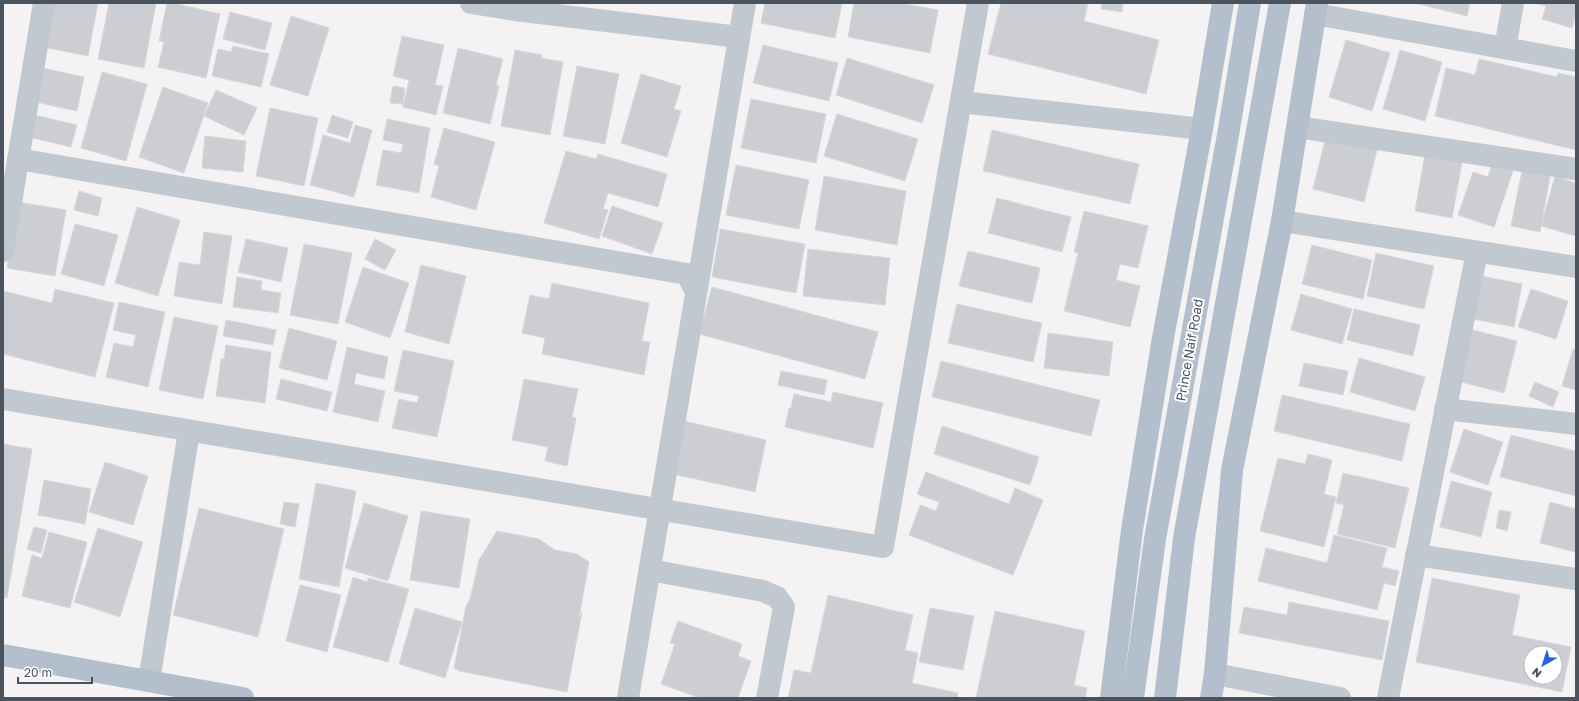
<svg xmlns="http://www.w3.org/2000/svg" width="1579" height="701" font-family="'Golos Text',sans-serif">
	<style>
		.building { fill: #ccced4; stroke: #d6d8dd; fill-rule: evenodd }
		.lines { fill: none; stroke-linecap: round; stroke-linejoin: round }
		.minor { stroke: #c1c8cf; stroke-width: 22 }
		.major { stroke: #b4bfce; stroke-width: 22 }
		.labels { text-anchor: middle; stroke-width: 4; stroke-linejoin: round; paint-order: stroke }
		.street-label { font-size: 13px; fill: #4b535e; stroke: #fff }
	</style>
	<rect width="100%" height="100%" fill="#f4f2f2"/>
	<path class="building" d="M 51,3 L 98,3 L 88,56 L 43,47 Z
		M 109,3 L 156,3 L 144,68 L 98,59 Z
		M 167,3 L 173,3 L 220,14 L 206,78 L 158,67 L 164,42 L 159,41 Z
		M 765,3 L 842,3 L 835,38 L 761,23 Z
		M 854,3 L 899,3 L 938,10 L 930,53 L 848,37 Z
		M 1001,3 L 1088,3 L 1084,21 L 1159,40 L 1146,94 L 988,54 Z
		M 1102,3 L 1123,3 L 1122,12 L 1101,9 Z
		M 1415,3 L 1470,3 L 1467,16 Z
		M 1535,3 L 1576,3 L 1576,13 L 1572,28 L 1542,19 L 1546,6 Z
		M 230,12 L 272,23 L 265,50 L 223,39 Z
		M 291,16 L 329,28 L 308,96 L 270,85 Z
		M 402,36 L 444,45 L 435,85 L 443,86 L 436,115 L 403,107 L 409,80 L 393,76 Z
		M 1346,40 L 1390,53 L 1372,111 L 1329,97 Z
		M 763,45 L 838,63 L 829,101 L 753,83 Z
		M 233,46 L 269,54 L 261,87 L 212,76 L 218,49 L 231,52 Z
		M 458,48 L 503,59 L 496,85 L 499,86 L 490,124 L 443,113 Z
		M 515,50 L 542,55 L 541,58 L 563,62 L 550,135 L 501,126 Z
		M 1400,50 L 1442,62 L 1425,121 L 1383,109 Z
		M 847,58 L 934,85 L 922,123 L 836,95 Z
		M 1479,59 L 1557,77 L 1558,73 L 1576,77 L 1576,150 L 1435,116 L 1446,68 L 1475,75 Z
		M 577,66 L 619,74 L 605,144 L 563,136 Z
		M 38,67 L 84,77 L 77,111 L 31,101 Z
		M 102,72 L 147,84 L 126,161 L 81,148 Z
		M 641,74 L 681,86 L 674,109 L 681,111 L 667,157 L 621,143 Z
		M 393,86 L 405,88 L 403,104 L 390,103 Z
		M 163,87 L 208,103 L 184,173 L 139,157 Z
		M 216,90 L 257,108 L 244,135 L 204,116 Z
		M 751,99 L 826,114 L 816,163 L 741,148 Z
		M 270,108 L 318,118 L 304,186 L 256,176 Z
		M 30,114 L 77,125 L 71,147 L 25,136 Z
		M 837,114 L 918,139 L 905,181 L 824,156 Z
		M 332,115 L 353,122 L 348,138 L 327,132 Z
		M 387,119 L 430,128 L 419,193 L 376,185 L 383,150 L 401,153 L 403,144 L 383,140 Z
		M 355,125 L 372,130 L 354,197 L 310,185 L 323,135 L 350,143 Z
		M 444,128 L 495,142 L 476,210 L 431,197 L 439,166 L 434,164 Z
		M 992,130 L 1139,164 L 1130,204 L 983,171 Z
		M 205,136 L 246,141 L 243,172 L 202,168 Z
		M 1326,137 L 1377,150 L 1364,202 L 1313,189 Z
		M 566,151 L 596,159 L 598,154 L 667,174 L 658,207 L 608,193 L 603,209 L 608,210 L 599,239 L 544,223 Z
		M 1425,154 L 1462,162 L 1452,218 L 1415,211 Z
		M 1493,161 L 1514,168 L 1494,227 L 1458,215 L 1473,172 L 1488,177 Z
		M 736,165 L 809,180 L 799,229 L 726,215 Z
		M 1523,166 L 1551,171 L 1540,232 L 1511,226 Z
		M 824,176 L 906,191 L 897,245 L 815,230 Z
		M 1555,176 L 1576,183 L 1576,236 L 1541,226 Z
		M 79,191 L 102,198 L 98,216 L 74,210 Z
		M 997,198 L 1071,217 L 1062,252 L 988,233 Z
		M 18,202 L 66,210 L 55,276 L 7,268 Z
		M 612,206 L 663,223 L 652,254 L 602,236 Z
		M 137,207 L 180,220 L 158,296 L 115,283 Z
		M 1084,211 L 1148,226 L 1138,268 L 1120,264 L 1116,280 L 1140,286 L 1130,327 L 1064,311 L 1078,253 L 1074,252 Z
		M 75,224 L 118,235 L 104,286 L 61,274 Z
		M 720,229 L 805,244 L 796,293 L 712,277 Z
		M 204,232 L 232,236 L 222,304 L 174,296 L 179,262 L 200,265 Z
		M 246,239 L 288,248 L 281,282 L 238,272 Z
		M 375,239 L 396,250 L 385,270 L 365,259 Z
		M 304,244 L 352,253 L 338,324 L 290,315 Z
		M 1312,245 L 1372,260 L 1363,299 L 1302,284 Z
		M 808,249 L 890,258 L 885,305 L 803,296 Z
		M 968,251 L 1040,268 L 1032,303 L 959,286 Z
		M 1376,253 L 1434,266 L 1424,309 L 1367,296 Z
		M 421,265 L 466,276 L 449,344 L 405,332 Z
		M 363,267 L 409,283 L 390,338 L 345,322 Z
		M 1481,276 L 1522,284 L 1514,327 L 1473,319 Z
		M 237,277 L 262,281 L 261,290 L 281,293 L 278,313 L 233,307 Z
		M 552,283 L 649,303 L 642,341 L 650,342 L 644,375 L 542,354 L 545,338 L 522,333 L 530,295 L 549,299 Z
		M 712,287 L 878,332 L 865,379 L 699,334 Z
		M 55,289 L 114,303 L 95,377 L 3,354 L 3,291 L 52,303 Z
		M 1531,289 L 1568,301 L 1556,339 L 1518,327 Z
		M 1301,294 L 1352,309 L 1342,344 L 1291,330 Z
		M 119,302 L 165,312 L 148,387 L 106,377 L 114,343 L 133,347 L 136,335 L 113,330 Z
		M 957,304 L 1042,323 L 1033,362 L 948,343 Z
		M 1354,309 L 1420,325 L 1413,356 L 1347,340 Z
		M 174,317 L 218,326 L 203,399 L 159,390 Z
		M 226,320 L 276,330 L 273,345 L 223,336 Z
		M 289,328 L 337,341 L 327,380 L 279,368 Z
		M 1469,329 L 1517,341 L 1504,393 L 1457,381 Z
		M 1048,333 L 1113,342 L 1109,376 L 1044,368 Z
		M 226,345 L 271,352 L 265,403 L 216,396 L 221,359 L 224,359 Z
		M 347,347 L 388,357 L 384,379 L 356,373 L 354,384 L 385,391 L 378,422 L 333,412 Z
		M 1573,349 L 1576,350 L 1576,390 L 1562,386 Z
		M 403,350 L 454,361 L 437,437 L 392,428 L 399,399 L 417,403 L 419,396 L 394,391 Z
		M 1359,358 L 1425,377 L 1415,411 L 1350,392 Z
		M 941,361 L 1100,400 L 1091,436 L 932,397 Z
		M 1304,363 L 1348,371 L 1343,395 L 1299,386 Z
		M 781,371 L 827,380 L 824,395 L 778,385 Z
		M 281,379 L 332,392 L 327,411 L 276,399 Z
		M 524,379 L 578,389 L 572,417 L 576,418 L 567,466 L 545,461 L 548,447 L 512,440 Z
		M 1535,382 L 1559,392 L 1553,407 L 1529,396 Z
		M 833,392 L 883,403 L 873,448 L 785,427 L 789,408 L 791,408 L 794,394 L 831,402 Z
		M 1282,395 L 1410,424 L 1402,461 L 1274,431 Z
		M 684,421 L 766,440 L 755,492 L 673,474 Z
		M 942,426 L 1039,457 L 1030,485 L 934,454 Z
		M 1464,429 L 1503,442 L 1488,485 L 1450,472 Z
		M 1511,435 L 1576,451 L 1576,496 L 1500,477 Z
		M 3,444 L 32,449 L 7,598 L 3,598 Z
		M 1308,454 L 1332,460 L 1324,494 L 1336,497 L 1324,547 L 1260,531 L 1278,458 L 1305,464 Z
		M 105,462 L 148,476 L 133,525 L 89,512 Z
		M 926,472 L 1009,504 L 1015,488 L 1043,500 L 1013,575 L 909,535 L 920,505 L 936,511 L 939,502 L 917,494 Z
		M 1343,473 L 1409,488 L 1395,548 L 1337,534 L 1344,505 L 1336,503 Z
		M 44,480 L 91,489 L 85,524 L 38,515 Z
		M 1451,481 L 1492,492 L 1481,537 L 1440,527 Z
		M 316,483 L 356,491 L 339,587 L 299,579 Z
		M 284,502 L 299,504 L 295,527 L 280,524 Z
		M 1550,502 L 1576,509 L 1575,552 L 1540,543 Z
		M 364,503 L 408,516 L 388,581 L 345,568 Z
		M 199,508 L 284,529 L 258,637 L 173,615 Z
		M 1499,510 L 1511,512 L 1507,531 L 1496,528 Z
		M 421,511 L 470,519 L 459,588 L 410,580 Z
		M 34,527 L 47,530 L 41,553 L 27,549 Z
		M 98,528 L 143,542 L 120,617 L 74,602 Z
		M 497,531 L 539,539 L 555,550 L 577,554 L 589,562 L 579,618 L 582,612 L 567,692 L 459,671 L 454,668 L 466,606 L 470,599 L 479,560 Z
		M 49,532 L 87,542 L 70,608 L 22,596 L 32,555 L 42,558 Z
		M 1334,535 L 1387,548 L 1382,567 L 1399,571 L 1395,586 L 1384,583 L 1377,610 L 1258,581 L 1266,548 L 1327,563 Z
		M 353,577 L 368,582 L 368,578 L 409,589 L 388,662 L 333,647 Z
		M 1432,578 L 1520,595 L 1512,635 L 1571,647 L 1562,692 L 1416,662 ZM 1531,653 L 1555,653 L 1555,677 L 1531,677 Z
		M 300,585 L 341,595 L 327,652 L 286,641 Z
		M 828,595 L 913,615 L 905,650 L 918,653 L 912,683 L 958,693 L 957,698 L 788,698 L 794,670 L 811,673 Z
		M 1289,602 L 1389,621 L 1382,660 L 1239,633 L 1244,607 L 1287,615 Z
		M 415,608 L 462,622 L 445,678 L 399,664 Z
		M 930,608 L 974,616 L 963,670 L 919,662 Z
		M 995,611 L 1085,631 L 1074,685 L 1087,688 L 1085,698 L 976,698 Z
		M 678,621 L 742,644 L 738,656 L 751,661 L 738,698 L 700,698 L 661,684 L 675,644 L 670,643 Z"/>
	<g class="lines">
		<path class="minor" d="M 471,3 L 515,10 L 739,37
			M 1315,14 L 1576,61
			M 1505,48 L 1513,3
			M 961,102 L 1202,129
			M 1297,127 L 1576,169
			M 18,159 L 687,274 L 696,292
			M 1282,221 L 1576,267
			M 3,251 L 44,3
			M 3,399 L 883,547 L 978,3
			M 1445,409 L 1576,424
			M 1416,555 L 1576,579
			M 650,570 L 763,591 L 777,597 L 784,607 L 767,698
			M 1215,674 L 1340,698
			M 149,681 L 189,431
			M 628,698 L 745,3
			M 1388,698 L 1477,252"/>
		<path class="major" d="M 3,655 L 243,698
			M 1111,698 L 1132,530 L 1163,338 L 1202,129 L 1223,3
			M 1133,698 L 1155,539 L 1228,135 L 1250,3
			M 1165,698 L 1184,538 L 1280,3
			M 1211,698 L 1215,674 L 1232,470 L 1282,221 L 1317,3"/>
	</g>
	<g class="labels">
		<g class="street-label">
			<text transform="translate(1189 350) rotate(-80)" y="5">Prince Naif Road</text>
		</g>
	</g>
	<rect width="1579" height="701" fill="none" stroke="#4b535e" stroke-width="8"/>
	<g transform="translate(1543 665) rotate(219)"><circle r="19" fill="#ffffff" stroke="#b7babf"/>
	<path d="M0-3L7 15L0 10L-7 15Z" fill="#2663da"/>
	<text y="-6" font-size="11" font-weight="bold" text-anchor="middle" fill="#4b535e">N</text>
	</g>
	<path d="M18 677v6h74v-6" fill="none" stroke="#4b535e" stroke-width="2"/>
	<text x="24" y="677" font-size="12" fill="#4b535e" stroke="#ffffff" stroke-width="3" paint-order="stroke">20 m</text>
</svg>
